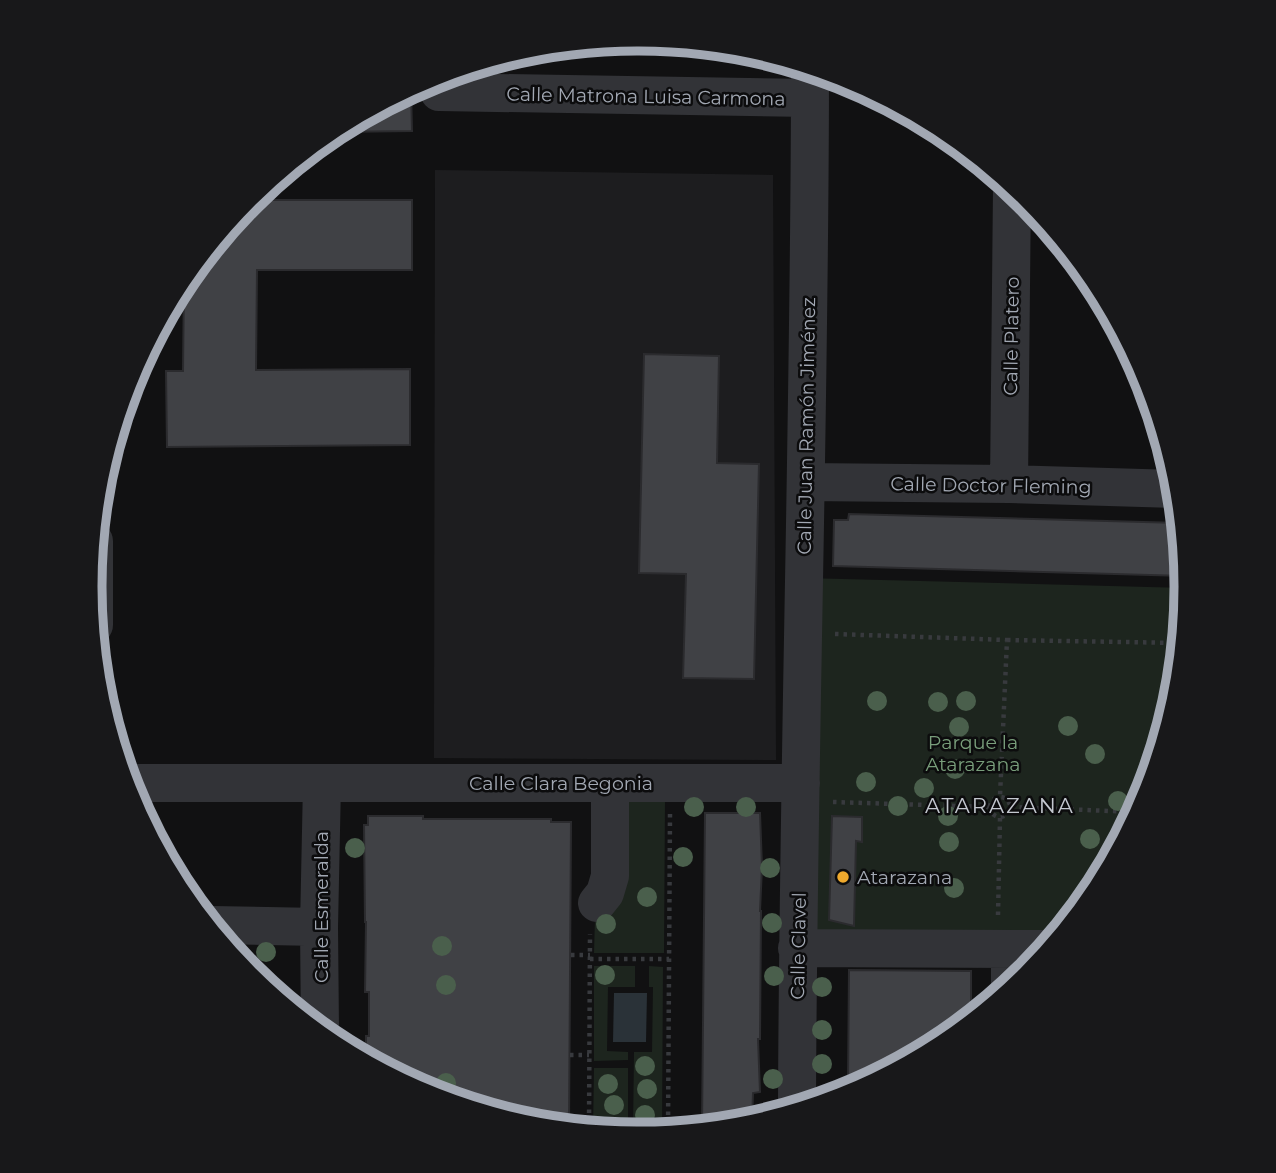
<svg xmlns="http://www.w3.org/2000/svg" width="1276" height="1173" font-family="Montserrat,sans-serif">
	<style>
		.built { fill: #1d1d1f }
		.green { fill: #1d251e }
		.water { fill: #2a3238 }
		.building { fill: #404145; stroke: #2b2b2e; stroke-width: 2 }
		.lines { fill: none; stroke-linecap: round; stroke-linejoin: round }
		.path { stroke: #383a3e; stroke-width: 4.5; stroke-dasharray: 3.5 5; stroke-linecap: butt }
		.minor { stroke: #323337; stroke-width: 38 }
		.tree { fill: #4a5f4c }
		.poi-dot { fill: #efa92d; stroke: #0c0c0d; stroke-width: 2.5 }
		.labels { text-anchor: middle; stroke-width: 5; stroke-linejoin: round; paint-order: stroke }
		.street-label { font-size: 19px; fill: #a2a8b3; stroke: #0c0c0d }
		.park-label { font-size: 19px; fill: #799e7b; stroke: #0c0c0d }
		.poi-label { font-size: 19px; fill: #a2a8b3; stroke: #0c0c0d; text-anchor: start }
		.neighbourhood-label { font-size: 21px; letter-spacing: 2px; fill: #c3c7cf; stroke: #0c0c0d }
		.rim { fill: none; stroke: #a2a8b3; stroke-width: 9 }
	</style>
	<rect width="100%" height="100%" fill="#111112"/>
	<path class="built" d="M 435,170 L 773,175 L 776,760 L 434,758 Z"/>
	<path class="green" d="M 804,578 L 1186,588 L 1175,694 L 1144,797 L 1093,891 L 1046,949 L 797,948 Z
		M 623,801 L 665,801 L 664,953 L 594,953 L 595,917 Z
		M 594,966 L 635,966 L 635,987 L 608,987 L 607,1051 L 628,1052 L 628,1060 L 594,1061 Z
		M 649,966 L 663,967 L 662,1132 L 651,1133 L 651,1129 L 633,1129 L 634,1052 L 652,1052 L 653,987 L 649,987 Z
		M 594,1068 L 628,1068 L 628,1129 L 612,1129 L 611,1132 L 593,1130 Z"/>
	<path class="water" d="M 614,993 L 647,993 L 646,1042 L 613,1042 Z"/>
	<path class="building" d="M 411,89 L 412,131 L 332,132 L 334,131 Z
		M 250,200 L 412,200 L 412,270 L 257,270 L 256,370 L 410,369 L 410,445 L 167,447 L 166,371 L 183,371 L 184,280 Z
		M 644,354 L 719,356 L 717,463 L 759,464 L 754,679 L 683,678 L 686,574 L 639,573 Z
		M 849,514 L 1180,523 L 1185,576 L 833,566 L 834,520 L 848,520 Z
		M 705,813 L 760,813 L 762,867 L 760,911 L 761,911 L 760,1039 L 758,1039 L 760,1092 L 753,1093 L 752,1122 L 745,1124 L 702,1128 Z
		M 368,816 L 423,816 L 423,819 L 551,819 L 551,822 L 571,822 L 569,1128 L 531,1124 L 428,1093 L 366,1059 L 366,1036 L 369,1036 L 369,992 L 365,992 L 366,922 L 365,922 L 364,825 L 368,825 Z
		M 832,816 L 862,817 L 862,842 L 856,841 L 854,926 L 829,920 Z
		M 849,970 L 971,971 L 971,1019 L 942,1042 L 865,1084 L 848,1084 Z"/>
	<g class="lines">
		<path class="path" d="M 835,634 L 1007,640 L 1000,796
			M 1007,640 L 1180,643
			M990 807a10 10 0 1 1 20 0a10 10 0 1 1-20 0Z
			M 833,802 L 989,807
			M 1011,807 L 1136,812
			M 998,915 L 1000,818
			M 571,955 L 590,955
			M 590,959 L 669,959
			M 570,1055 L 589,1055
			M 589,1130 L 590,934
			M 668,1132 L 670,814"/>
		<path class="minor" d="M 439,92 L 810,98
			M 806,482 L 1009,484 L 1176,489
			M 1009,484 L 1012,188
			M 94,625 L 94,541
			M 128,783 L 801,783
			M 597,903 L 605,893 L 610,876 L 610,783
			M 211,925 L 319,927
			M 797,948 L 1046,949
			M 1010,987 L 1010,949
			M 320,1031 L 319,927 L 322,783
			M 797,1108 C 798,762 810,415 810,69"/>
	</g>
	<g class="tree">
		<circle cx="877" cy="701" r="10"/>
		<circle cx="966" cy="701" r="10"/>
		<circle cx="938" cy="702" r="10"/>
		<circle cx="1068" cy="726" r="10"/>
		<circle cx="959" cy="727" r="10"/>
		<circle cx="1095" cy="754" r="10"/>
		<circle cx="955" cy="769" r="10"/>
		<circle cx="866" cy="782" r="10"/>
		<circle cx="924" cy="788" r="10"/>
		<circle cx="1118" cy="801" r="10"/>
		<circle cx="898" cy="806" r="10"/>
		<circle cx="694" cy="807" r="10"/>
		<circle cx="746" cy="807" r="10"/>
		<circle cx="948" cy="816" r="10"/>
		<circle cx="1090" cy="839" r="10"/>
		<circle cx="949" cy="842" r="10"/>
		<circle cx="355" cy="848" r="10"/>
		<circle cx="683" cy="857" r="10"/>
		<circle cx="770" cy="868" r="10"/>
		<circle cx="954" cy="888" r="10"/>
		<circle cx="647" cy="897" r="10"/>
		<circle cx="772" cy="923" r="10"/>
		<circle cx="606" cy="924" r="10"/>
		<circle cx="442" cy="946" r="10"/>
		<circle cx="266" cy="952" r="10"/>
		<circle cx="605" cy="975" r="10"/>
		<circle cx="774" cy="976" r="10"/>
		<circle cx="446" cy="985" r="10"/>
		<circle cx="822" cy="987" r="10"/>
		<circle cx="822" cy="1030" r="10"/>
		<circle cx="822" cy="1064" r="10"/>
		<circle cx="645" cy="1066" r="10"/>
		<circle cx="773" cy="1079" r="10"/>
		<circle cx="446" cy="1083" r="10"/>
		<circle cx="608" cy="1084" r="10"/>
		<circle cx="647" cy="1089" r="10"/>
		<circle cx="614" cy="1105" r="10"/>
		<circle cx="645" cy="1115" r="10"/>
	</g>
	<circle class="poi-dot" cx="843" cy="877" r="7"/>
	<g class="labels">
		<g class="street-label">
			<text transform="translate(646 96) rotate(1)" y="7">Calle Matrona Luisa Carmona</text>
			<text transform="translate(1011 336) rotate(-89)" y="7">Calle Platero</text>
			<text transform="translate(806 426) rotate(-89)" y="7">Calle Juan Ramón Jiménez</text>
			<text transform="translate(991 485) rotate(1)" y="7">Calle Doctor Fleming</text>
			<text x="561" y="790">Calle Clara Begonia</text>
			<text transform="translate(321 907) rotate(-90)" y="7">Calle Esmeralda</text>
			<text transform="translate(798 946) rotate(-89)" y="7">Calle Clavel</text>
		</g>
		<g class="park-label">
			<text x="973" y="749">Parque la<tspan x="973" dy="22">Atarazana</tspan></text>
		</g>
		<g class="poi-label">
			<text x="857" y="884">Atarazana</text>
		</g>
		<g class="neighbourhood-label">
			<text x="1000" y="813">ATARAZANA</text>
		</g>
	</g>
	<path d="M0 0H1276V1173H0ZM637 51H639A535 535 0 0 1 1174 586V587A535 535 0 0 1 639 1122H637A535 535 0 0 1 102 587V586A535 535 0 0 1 637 51Z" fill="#18181a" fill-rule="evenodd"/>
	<path class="rim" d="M637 51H639A535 535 0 0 1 1174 586V587A535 535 0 0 1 639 1122H637A535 535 0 0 1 102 587V586A535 535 0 0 1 637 51Z"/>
</svg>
